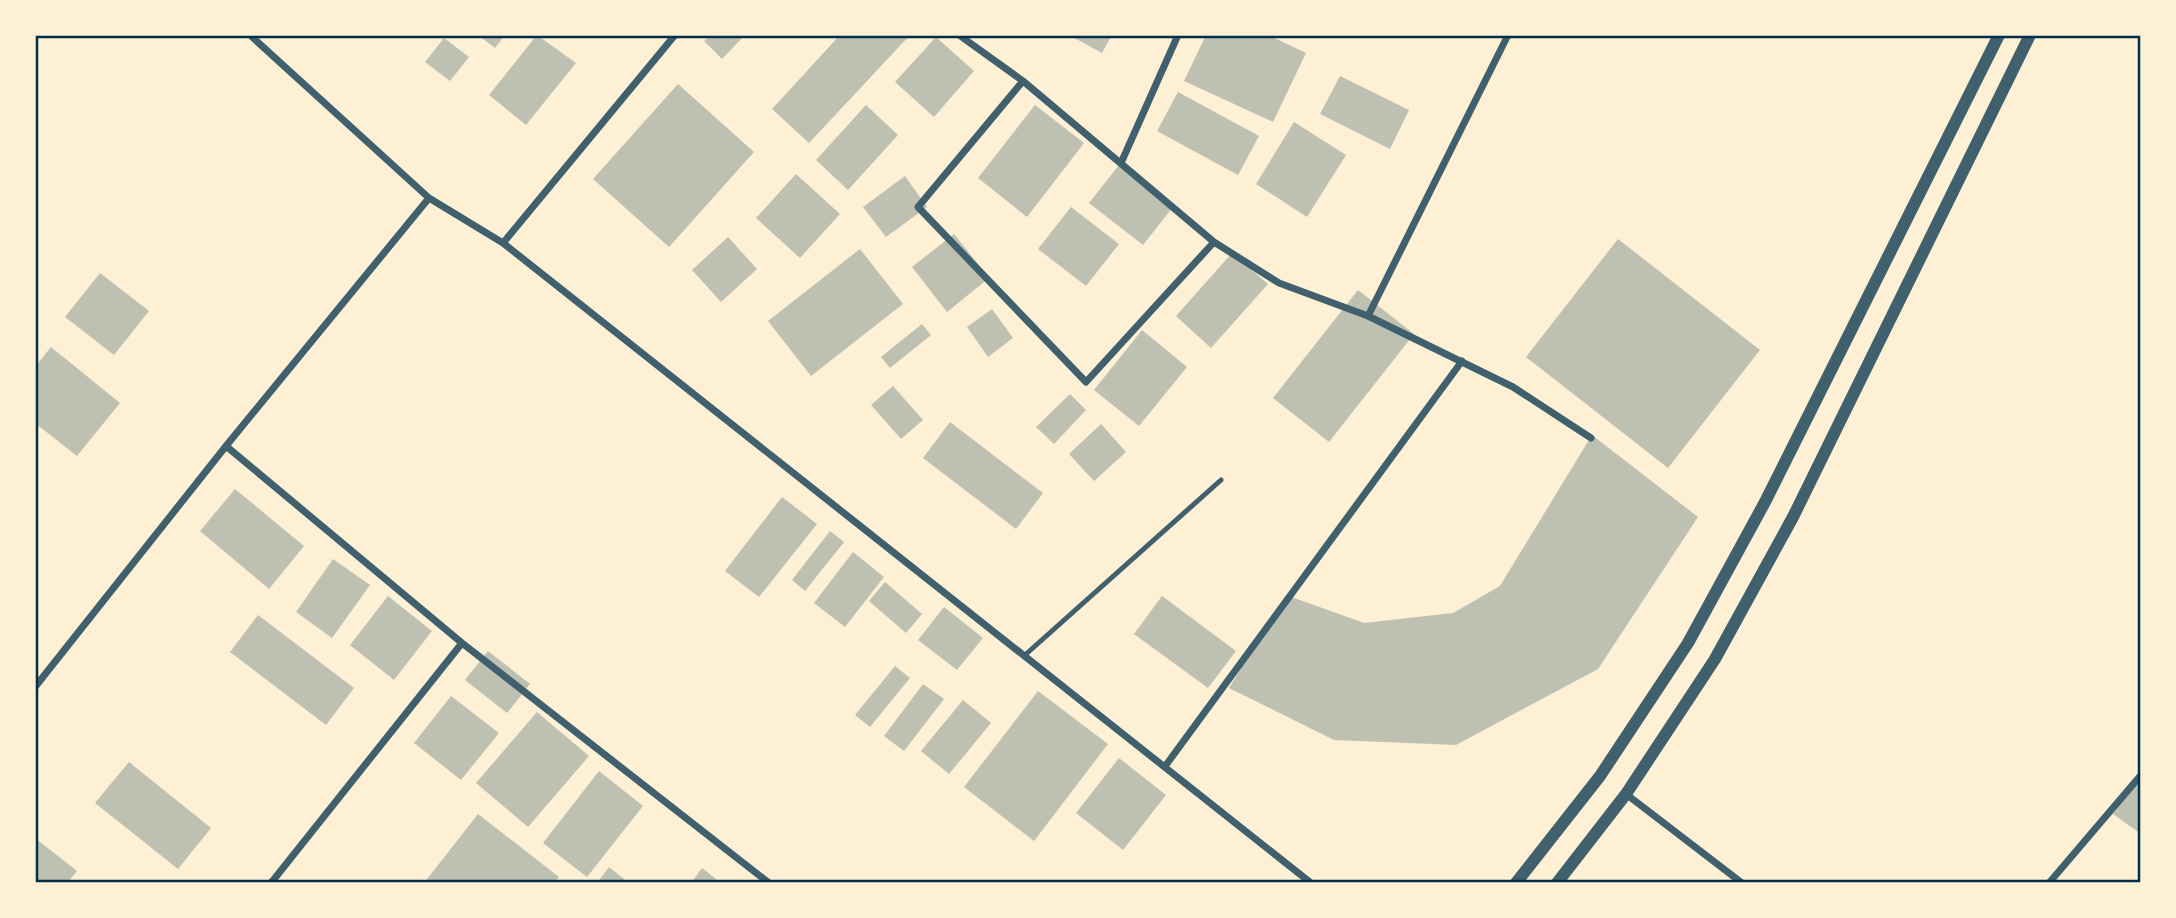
<svg xmlns="http://www.w3.org/2000/svg" width="2176" height="918" font-family="Figtree,sans-serif">
	<style>
		.building { fill: #bec0b2 }
		.lines { fill: none; stroke-linecap: round; stroke-linejoin: round }
		.service { stroke: #3f606c; stroke-width: 5 }
		.minor { stroke: #3f606c; stroke-width: 7 }
		.tertiary { stroke: #3f606c; stroke-width: 12 }
		.neatline { fill: none; stroke: #003049; stroke-width: 2.5 }
	</style>
	<rect width="100%" height="100%" fill="#fdf0d5"/>
	<path class="building" d="M 478,35 L 505,35 L 495,48 Z
		M 537,35 L 576,63 L 526,125 L 489,95 Z
		M 710,35 L 738,35 L 742,38 L 722,59 L 704,41 Z
		M 840,35 L 910,35 L 809,143 L 772,109 Z
		M 1069,35 L 1112,35 L 1102,53 Z
		M 1206,35 L 1268,35 L 1306,53 L 1273,122 L 1184,81 Z
		M 936,37 L 974,71 L 934,117 L 895,82 Z
		M 444,38 L 469,57 L 450,81 L 425,62 Z
		M 1340,76 L 1409,110 L 1390,149 L 1320,114 Z
		M 678,84 L 754,152 L 669,247 L 593,179 Z
		M 1178,92 L 1259,136 L 1238,175 L 1157,131 Z
		M 866,105 L 898,135 L 848,190 L 816,160 Z
		M 1035,105 L 1084,143 L 1027,217 L 978,178 Z
		M 1294,122 L 1346,155 L 1307,217 L 1256,184 Z
		M 1119,165 L 1173,207 L 1143,245 L 1089,203 Z
		M 796,174 L 840,214 L 800,258 L 756,218 Z
		M 905,176 L 927,207 L 886,237 L 863,207 Z
		M 1071,207 L 1119,244 L 1086,286 L 1038,249 Z
		M 954,234 L 989,278 L 947,312 L 912,267 Z
		M 728,237 L 757,269 L 721,302 L 692,270 Z
		M 1618,239 L 1760,350 L 1668,468 L 1526,357 Z
		M 860,249 L 903,304 L 811,376 L 768,321 Z
		M 1232,253 L 1268,284 L 1211,348 L 1176,316 Z
		M 100,273 L 149,311 L 114,355 L 65,317 Z
		M 1358,290 L 1414,334 L 1329,442 L 1273,398 Z
		M 992,309 L 1013,338 L 988,357 L 967,327 Z
		M 922,324 L 931,335 L 890,368 L 881,357 Z
		M 1142,330 L 1187,367 L 1139,426 L 1094,390 Z
		M 51,347 L 120,403 L 77,456 L 35,423 L 35,367 Z
		M 893,386 L 923,420 L 901,439 L 871,405 Z
		M 1070,394 L 1086,410 L 1054,444 L 1036,427 Z
		M 950,422 L 1043,493 L 1016,529 L 923,458 Z
		M 1101,424 L 1126,452 L 1094,481 L 1069,454 Z
		M 1592,435 L 1698,517 L 1598,669 L 1456,745 L 1334,740 L 1229,688 L 1286,595 L 1364,623 L 1453,613 L 1500,586 Z
		M 235,489 L 304,546 L 269,589 L 200,531 Z
		M 782,497 L 817,524 L 759,597 L 725,571 Z
		M 830,531 L 844,542 L 805,591 L 792,580 Z
		M 853,552 L 884,577 L 845,627 L 814,603 Z
		M 333,559 L 370,585 L 332,638 L 296,612 Z
		M 885,582 L 922,614 L 906,633 L 869,601 Z
		M 388,596 L 432,631 L 394,680 L 350,645 Z
		M 1162,596 L 1236,651 L 1208,688 L 1134,634 Z
		M 944,607 L 983,638 L 957,670 L 918,640 Z
		M 258,615 L 354,688 L 326,725 L 230,652 Z
		M 488,651 L 530,684 L 507,713 L 465,680 Z
		M 895,666 L 910,678 L 870,727 L 855,715 Z
		M 923,684 L 944,699 L 904,751 L 884,736 Z
		M 1038,691 L 1108,744 L 1034,841 L 964,787 Z
		M 451,696 L 499,733 L 461,780 L 414,743 Z
		M 963,700 L 991,723 L 949,774 L 921,751 Z
		M 537,712 L 589,756 L 528,827 L 476,783 Z
		M 1119,758 L 1166,795 L 1123,850 L 1076,813 Z
		M 129,762 L 211,828 L 178,869 L 95,803 Z
		M 599,771 L 643,806 L 587,877 L 543,843 Z
		M 2141,775 L 2141,834 L 2113,814 Z
		M 478,814 L 559,877 L 554,883 L 424,883 Z
		M 35,838 L 77,871 L 67,883 L 35,883 Z
		M 609,867 L 629,883 L 597,883 Z
		M 702,868 L 721,883 L 691,883 Z"/>
	<g class="lines">
		<path class="service" d="M 1025,655 L 1221,480"/>
		<path class="minor" d="M 250,35 L 429,198 L 503,243 L 1311,883
			M 959,35 L 1023,81 L 1214,242 L 1279,283 L 1368,316 L 1513,387 L 1591,438
			M 1023,81 L 918,207 L 1086,382 L 1214,242
			M 1121,163 L 1178,35
			M 503,243 L 675,35
			M 1368,316 L 1508,35
			M 226,446 L 462,643 L 769,883
			M 35,687 L 226,446 L 429,198
			M 1166,765 L 1462,361
			M 1626,794 L 1742,883
			M 271,883 L 462,643
			M 2049,883 L 2141,775"/>
		<path class="tertiary" d="M 1516,883 L 1600,776 L 1688,643 L 1765,502 L 1999,35
			M 1557,883 L 1626,794 L 1715,659 L 1793,517 L 2030,35"/>
	</g>
	<rect width="2176" height="918" fill="none" stroke="#fdf0d5" stroke-width="74"/>
	<rect x="37" y="37" width="2102" height="844" class="neatline"/>
</svg>
